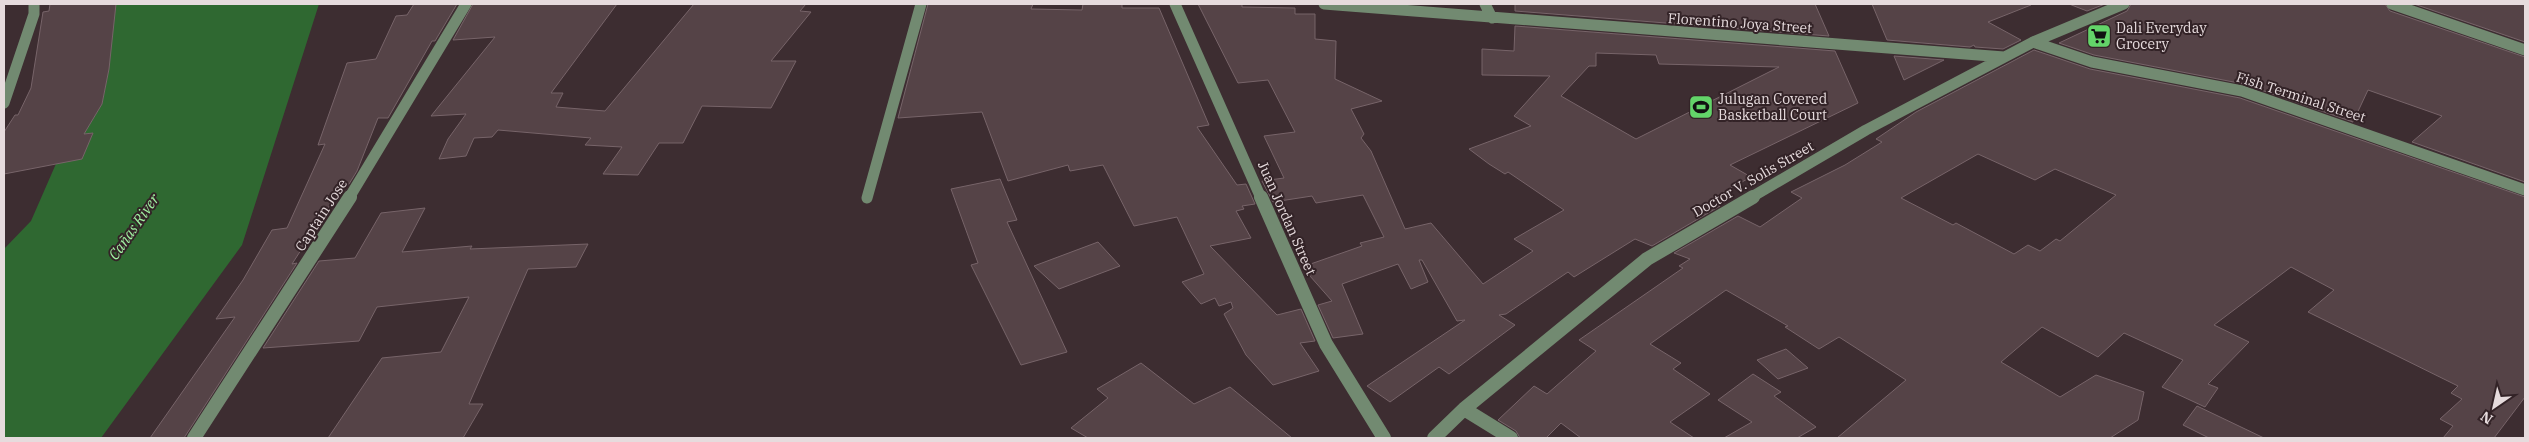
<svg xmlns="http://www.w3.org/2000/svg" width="2529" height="442" font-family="'IBM Plex Serif',serif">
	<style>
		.water { fill: #2f6831 }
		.building { fill: #554347; stroke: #776469; fill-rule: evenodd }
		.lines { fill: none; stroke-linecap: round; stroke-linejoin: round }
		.minor-far1 { stroke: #728a71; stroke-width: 11 }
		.minor { stroke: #728a71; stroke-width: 14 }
		.labels { text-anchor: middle; stroke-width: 4; stroke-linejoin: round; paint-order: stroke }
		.street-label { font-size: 14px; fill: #e6dbdd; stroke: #332327 }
		.poi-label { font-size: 14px; fill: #e6dbdd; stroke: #332327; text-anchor: start }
		.water-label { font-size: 15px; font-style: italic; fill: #a1f2a2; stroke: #332327 }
	</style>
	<rect width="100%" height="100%" fill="#3d2d31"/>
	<path class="water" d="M 84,4 L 319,4 L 242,245 L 101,438 L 4,438 L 4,249 L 31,221 L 79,111 Z"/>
	<path class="building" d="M 50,4 L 116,4 L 109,69 L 102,104 L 84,134 L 93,133 L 82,159 L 4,174 L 4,132 L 15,115 L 18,115 L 31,88 L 43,12 L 49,11 Z
		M 414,4 L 457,4 L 435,41 L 432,41 L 388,118 L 378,118 L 357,171 L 349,184 L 343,185 L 292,264 L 297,263 L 184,438 L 150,438 L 235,317 L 216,319 L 243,280 L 272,230 L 287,228 L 325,144 L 318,145 L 347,63 L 376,59 L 396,16 L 407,15 Z
		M 473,4 L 617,4 L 551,93 L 563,93 L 556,107 L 605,111 L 694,4 L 806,4 L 800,11 L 811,12 L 771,61 L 796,61 L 771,108 L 702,106 L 683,143 L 659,143 L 638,175 L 603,174 L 622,147 L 585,145 L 591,138 L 498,130 L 492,137 L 474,138 L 466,156 L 439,159 L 448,139 L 466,114 L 431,116 L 495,37 L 453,40 Z
		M 928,4 L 1033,4 L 1031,9 L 1082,10 L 1083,4 L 1122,4 L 1122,8 L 1159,8 L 1209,125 L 1197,127 L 1237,185 L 1246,184 L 1255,204 L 1242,206 L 1244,209 L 1236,211 L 1251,238 L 1210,246 L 1277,315 L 1301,309 L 1315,341 L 1300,343 L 1319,371 L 1273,385 L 1246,355 L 1224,314 L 1233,308 L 1231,302 L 1219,306 L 1215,298 L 1201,304 L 1182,282 L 1204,274 L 1177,217 L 1134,226 L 1103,165 L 1070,171 L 1068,165 L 1008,181 L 982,112 L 898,118 Z
		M 1198,4 L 1242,4 L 1242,7 L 1295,8 L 1295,14 L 1315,14 L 1315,39 L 1336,41 L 1335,79 L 1382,101 L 1351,109 L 1364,134 L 1361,138 L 1371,151 L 1405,229 L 1431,223 L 1483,284 L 1533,251 L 1514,239 L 1564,210 L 1508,172 L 1505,174 L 1489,164 L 1469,149 L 1531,126 L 1514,116 L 1550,76 L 1482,75 L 1482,49 L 1514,51 L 1515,26 L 1835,51 L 1858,103 L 1730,165 L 1751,177 L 1709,200 L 1720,206 L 1652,246 L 1635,239 L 1574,277 L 1568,272 L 1506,314 L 1499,315 L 1515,325 L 1449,374 L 1439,367 L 1390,402 L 1367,386 L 1465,320 L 1457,321 L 1422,260 L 1419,260 L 1428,282 L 1411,289 L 1398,264 L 1342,284 L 1363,334 L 1333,338 L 1318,305 L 1332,301 L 1302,267 L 1362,246 L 1360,243 L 1384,237 L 1363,195 L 1316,203 L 1312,196 L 1273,202 L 1262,181 L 1284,178 L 1264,136 L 1295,132 L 1268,80 L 1238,83 ZM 1596,53 L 1656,55 L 1659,64 L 1779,67 L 1636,139 L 1561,96 L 1589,66 L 1596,66 Z
		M 1515,4 L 1815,4 L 1829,36 L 1515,11 Z
		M 1872,4 L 2031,4 L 2031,5 L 1988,22 L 2021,40 L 2003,49 L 1975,47 L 1974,45 L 1970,47 L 1887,40 Z
		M 2069,4 L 2105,4 L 2087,11 Z
		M 2131,4 L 2385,4 L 2390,11 L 2525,57 L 2525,182 L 2412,142 L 2442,116 L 2368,90 L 2353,122 L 2244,84 L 2094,55 L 2059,43 L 2127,11 Z
		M 2414,4 L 2525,4 L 2525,42 Z
		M 2034,50 L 2090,69 L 2240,98 L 2525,197 L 2525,397 L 2494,438 L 2443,438 L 2453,426 L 2440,419 L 2462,399 L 2451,393 L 2458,386 L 2308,312 L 2334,290 L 2291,267 L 2214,325 L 2249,342 L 2208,384 L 2218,388 L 2205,407 L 2162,387 L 2183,360 L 2124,333 L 2098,357 L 2042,327 L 2001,362 L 2060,397 L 2096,375 L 2144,392 L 2138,420 L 2110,438 L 1837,438 L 1906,380 L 1839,337 L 1819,349 L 1785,327 L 1788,326 L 1726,290 L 1650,344 L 1681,363 L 1673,369 L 1710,394 L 1670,422 L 1694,438 L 1581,438 L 1561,423 L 1546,438 L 1520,438 L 1516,431 L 1498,420 L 1534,386 L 1547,394 L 1596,351 L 1579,340 L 1683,268 L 1679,266 L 1690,259 L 1674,253 L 1738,216 L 1760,227 L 1802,198 L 1791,192 L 1845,165 L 1882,142 L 1876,139 L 1916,112 ZM 1978,154 L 2035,180 L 2055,169 L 2116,195 L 2060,241 L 2056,239 L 2040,251 L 2028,245 L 2014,254 L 1956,223 L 1953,225 L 1901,198 Z
		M 1894,56 L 1944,60 L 1904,80 Z
		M 1000,179 L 1017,220 L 1007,222 L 1067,352 L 1021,365 L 971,265 L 978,263 L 951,189 Z
		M 425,208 L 402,252 L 472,246 L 470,249 L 588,244 L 576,267 L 528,269 L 469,404 L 483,404 L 463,438 L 328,438 L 382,358 L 441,352 L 469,297 L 377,307 L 359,341 L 263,348 L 319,261 L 355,258 L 381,213 Z
		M 1098,242 L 1120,266 L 1059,289 L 1034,266 Z
		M 1786,349 L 1808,368 L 1778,379 L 1757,360 Z
		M 1141,363 L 1194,404 L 1230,387 L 1292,438 L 1088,438 L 1071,428 L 1108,398 L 1097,389 Z
		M 1753,374 L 1781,392 L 1774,396 L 1816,427 L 1797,438 L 1724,438 L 1752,422 L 1718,400 Z
		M 2197,406 L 2264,438 L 2209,438 L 2183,425 Z"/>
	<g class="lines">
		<path class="minor-far1" d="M 1175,4 L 1261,198
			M 1324,4 L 2004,57
			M 1485,4 L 1492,18
			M 2392,4 L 2525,50
			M 2033,42 L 2092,62 L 2242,91 L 2525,190
			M 4,103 L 34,14 L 34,4
			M 349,198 L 466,4
			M 867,198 L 921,4
			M 1750,198 L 1866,130 L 2033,42 L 2124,4"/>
		<path class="minor" d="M 1261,197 L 1326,344 L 1384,438
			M 1464,409 L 1511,438
			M 194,438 L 350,197
			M 1434,438 L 1464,409 L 1647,259 L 1753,197"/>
	</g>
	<defs>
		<symbol id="supermarket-square" viewBox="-11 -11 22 22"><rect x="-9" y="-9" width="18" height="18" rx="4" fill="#63d469" stroke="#332327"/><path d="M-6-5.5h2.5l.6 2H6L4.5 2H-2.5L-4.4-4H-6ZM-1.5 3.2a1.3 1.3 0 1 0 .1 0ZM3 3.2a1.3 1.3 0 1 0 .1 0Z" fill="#111"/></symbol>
		<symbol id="stadium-square" viewBox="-11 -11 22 22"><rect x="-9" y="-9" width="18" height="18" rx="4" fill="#63d469" stroke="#332327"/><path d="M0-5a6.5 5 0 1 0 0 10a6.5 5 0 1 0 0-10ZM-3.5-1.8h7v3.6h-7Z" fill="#111"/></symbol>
	</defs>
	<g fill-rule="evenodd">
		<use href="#supermarket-square" x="2085" y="22" width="28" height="28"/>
		<use href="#stadium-square" x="1687" y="93" width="28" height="28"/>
	</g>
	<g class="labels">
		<g class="street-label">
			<text transform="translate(1740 23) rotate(4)" y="5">Florentino Joya Street</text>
			<text transform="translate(2301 97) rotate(18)" y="5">Fish Terminal Street</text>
			<text transform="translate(1753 179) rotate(-30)" y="5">Doctor V. Solis Street</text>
			<text transform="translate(321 215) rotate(-57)" y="5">Captain Jose</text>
			<text transform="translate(1287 218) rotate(66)" y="5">Juan Jordan Street</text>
		</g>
		<g class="poi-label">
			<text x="2116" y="33">Dali Everyday<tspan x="2116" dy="16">Grocery</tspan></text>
			<text x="1718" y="104">Julugan Covered<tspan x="1718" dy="16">Basketball Court</tspan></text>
		</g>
		<g class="water-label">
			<text transform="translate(134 227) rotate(-55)" y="5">Cañas River</text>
		</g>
	</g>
	<rect width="2529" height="442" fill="none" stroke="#e6dbdd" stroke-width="10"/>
	<g transform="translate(2494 407) rotate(214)" stroke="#332327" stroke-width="4" paint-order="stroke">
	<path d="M0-4L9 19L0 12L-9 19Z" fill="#e6dbdd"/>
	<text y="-8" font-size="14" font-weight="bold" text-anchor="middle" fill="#e6dbdd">N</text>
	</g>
</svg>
